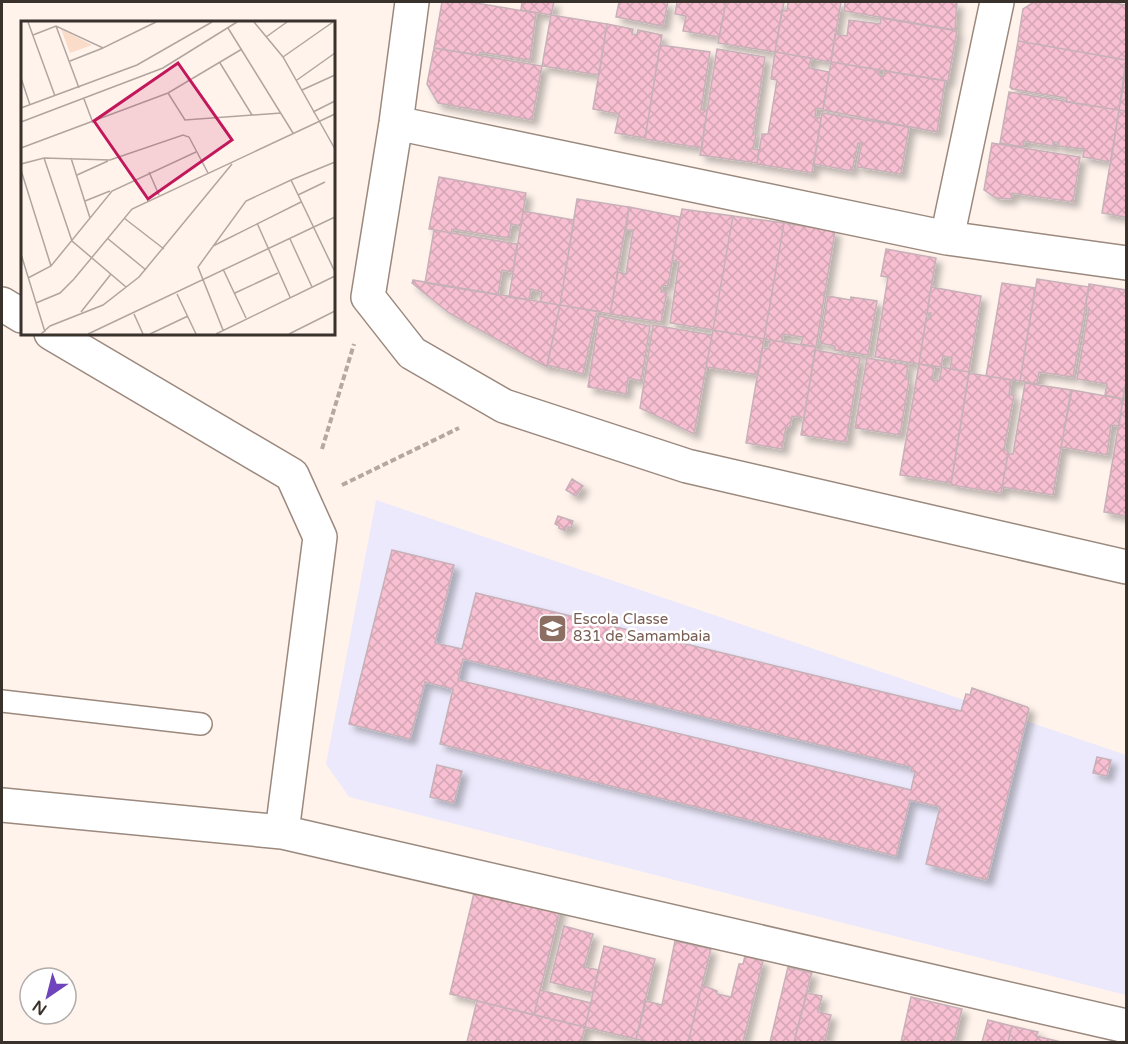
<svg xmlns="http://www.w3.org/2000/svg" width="1128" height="1044" font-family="'Varela Round',sans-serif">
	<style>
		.education { fill: #ebe9fb }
		.building { fill: url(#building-cross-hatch); stroke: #c7b1b8; stroke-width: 1.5; fill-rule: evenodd; filter: url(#shadow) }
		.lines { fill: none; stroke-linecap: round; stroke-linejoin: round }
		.lane-casing { stroke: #9b897e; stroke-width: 24 }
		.street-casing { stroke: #9b897e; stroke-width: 36 }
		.path { stroke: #b3a8a2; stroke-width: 4; stroke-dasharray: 6 3; stroke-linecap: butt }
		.lane { stroke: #fff; stroke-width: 21 }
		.street { stroke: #fff; stroke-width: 33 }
		.labels { text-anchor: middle; stroke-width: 5; stroke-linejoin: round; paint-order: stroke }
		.education-label { font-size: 15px; fill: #785e54; stroke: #fff; text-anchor: start }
		.inset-road { fill: none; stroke: #b0a59f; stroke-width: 1.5 }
		.view { fill: #c2185b; fill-opacity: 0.15; stroke: #c2185b; stroke-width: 3 }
		.inset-edge { fill: none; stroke: #39312c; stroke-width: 3 }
	</style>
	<defs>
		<pattern id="building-cross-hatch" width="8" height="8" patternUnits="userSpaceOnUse" patternTransform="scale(1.5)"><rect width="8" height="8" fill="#f7bfd1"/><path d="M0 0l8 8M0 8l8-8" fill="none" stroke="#d4a5b4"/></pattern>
		<filter id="shadow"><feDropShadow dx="5.5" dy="5.5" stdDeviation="3" flood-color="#0004"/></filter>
	</defs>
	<rect width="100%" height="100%" fill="#fff3ec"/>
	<path class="education" d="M 376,500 L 1126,755 L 1126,995 L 349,797 L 326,764 Z"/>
	<path class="building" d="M 442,2 L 470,2 L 536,13 L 530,60 L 480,52 L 479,55 L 434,48 Z
		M 522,2 L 554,2 L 551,15 L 521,10 Z
		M 619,2 L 668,2 L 663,26 L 616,17 Z
		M 677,2 L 726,2 L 719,37 L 683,31 L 686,16 L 675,14 Z
		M 726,2 L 784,2 L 775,52 L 718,43 Z
		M 788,2 L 841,2 L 831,62 L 775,52 L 782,10 L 787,11 Z
		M 845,2 L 957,2 L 955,30 L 844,11 Z
		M 1034,2 L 1108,2 L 1126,5 L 1126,60 L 1018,41 L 1023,9 Z
		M 551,15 L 607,24 L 599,75 L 542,66 Z
		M 881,18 L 957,31 L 948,81 L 831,62 L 835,34 L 847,36 L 849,20 L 880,24 Z
		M 607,24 L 633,29 L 632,34 L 637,35 L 638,30 L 662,35 L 645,138 L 615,133 L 619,114 L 593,109 Z
		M 1018,41 L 1126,60 L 1119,110 L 1066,102 L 1067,98 L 1012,89 L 1010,87 Z
		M 660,45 L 710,52 L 701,110 L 707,110 L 702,148 L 645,139 Z
		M 434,48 L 542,66 L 532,120 L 438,103 L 427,84 Z
		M 717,49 L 765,57 L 753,134 L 756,134 L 753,149 L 759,150 L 757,163 L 700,155 Z
		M 775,52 L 811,58 L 809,68 L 829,72 L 823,109 L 816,108 L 815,117 L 821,118 L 812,173 L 757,164 L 762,134 L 768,134 L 777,80 L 771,79 Z
		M 831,62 L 879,70 L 879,75 L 884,76 L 885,71 L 945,81 L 937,132 L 823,110 Z
		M 1126,69 L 1126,111 L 1119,110 Z
		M 1009,92 L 1119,110 L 1111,162 L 1083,157 L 1084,149 L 1058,146 L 1059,143 L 1053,142 L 1053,146 L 1024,141 L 1023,147 L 1000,143 Z
		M 1119,110 L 1126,111 L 1126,217 L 1102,213 Z
		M 822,113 L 909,127 L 901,174 L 857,167 L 862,143 L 858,143 L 852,171 L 814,164 Z
		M 992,143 L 1080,157 L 1073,202 L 1012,193 L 1011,199 L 996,198 L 984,190 Z
		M 439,177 L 526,193 L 521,226 L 511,224 L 509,238 L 452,229 L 451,233 L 429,229 Z
		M 577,199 L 629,207 L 610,314 L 560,305 Z
		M 629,207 L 680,217 L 668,286 L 662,285 L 661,292 L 667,292 L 661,322 L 610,314 L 618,272 L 626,274 L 633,230 L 626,230 Z
		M 682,209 L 733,216 L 713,330 L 670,323 L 679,262 L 672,260 Z
		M 523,211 L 574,220 L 560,305 L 540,302 L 542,292 L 531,289 L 529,300 L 509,297 Z
		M 733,216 L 784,223 L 764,339 L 713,330 Z
		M 784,223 L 835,231 L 816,347 L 801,344 L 803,337 L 783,334 L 782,342 L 764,339 Z
		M 434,230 L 517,244 L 513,272 L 502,270 L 498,295 L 425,283 Z
		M 886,249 L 936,258 L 919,364 L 875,357 L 888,277 L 881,276 Z
		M 1037,279 L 1089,287 L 1073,377 L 1039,372 L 1037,384 L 1020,381 Z
		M 413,280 L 560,305 L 547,367 L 449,313 L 412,283 Z
		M 1002,283 L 1035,288 L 1020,381 L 986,376 Z
		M 1089,284 L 1126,290 L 1126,381 L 1123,399 L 1105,395 L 1107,384 L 1077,379 L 1089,308 L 1085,307 Z
		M 931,287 L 981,296 L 969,372 L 950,369 L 952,358 L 943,356 L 941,367 L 919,364 L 926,319 L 929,319 L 931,313 L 927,313 Z
		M 828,296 L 850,300 L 851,297 L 877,301 L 868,355 L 835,350 L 835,346 L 820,343 Z
		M 560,305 L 597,311 L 583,374 L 547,365 Z
		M 599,316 L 650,326 L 641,381 L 628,378 L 626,394 L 588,387 Z
		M 653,325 L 712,335 L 694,434 L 640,408 Z
		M 713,330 L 764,339 L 758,375 L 706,367 Z
		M 770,340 L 816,347 L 804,418 L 792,416 L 790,427 L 786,427 L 782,449 L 746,443 L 762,348 L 769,349 Z
		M 815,350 L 860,358 L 846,442 L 801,435 Z
		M 867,358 L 908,365 L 906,379 L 909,380 L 900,435 L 855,428 Z
		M 919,364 L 934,367 L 932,380 L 939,381 L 942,367 L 969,372 L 951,483 L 900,475 Z
		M 969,373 L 1011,380 L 1009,395 L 1014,395 L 1004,450 L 1008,451 L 1008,454 L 1001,493 L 951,485 Z
		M 1025,383 L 1071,390 L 1053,495 L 1002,487 L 1008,454 L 1013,454 Z
		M 1072,390 L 1123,399 L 1119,426 L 1111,425 L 1107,455 L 1061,447 Z
		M 1123,399 L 1126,400 L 1126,516 L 1104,512 Z
		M 572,479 L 583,486 L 576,496 L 566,490 Z
		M 558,516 L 573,521 L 571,528 L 566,526 L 565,531 L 559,528 L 559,526 L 555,524 Z
		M 392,550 L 454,565 L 435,643 L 462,649 L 476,593 L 961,711 L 966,694 L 970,695 L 972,688 L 1027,707 L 1029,709 L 987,880 L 926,864 L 940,807 L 910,800 L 896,856 L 440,744 L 453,689 L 425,682 L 410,739 L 349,724 ZM 463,659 L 912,767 L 911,771 L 915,772 L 911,790 L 458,680 Z
		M 1097,757 L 1111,760 L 1107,776 L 1093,773 Z
		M 437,765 L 462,771 L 454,803 L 430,797 Z
		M 475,889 L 561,906 L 534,1015 L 450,994 Z
		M 564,926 L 593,934 L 584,967 L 599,970 L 593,993 L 550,982 Z
		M 675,941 L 711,949 L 688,1042 L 649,1042 L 636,1039 L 646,1001 L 662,1005 Z
		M 604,946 L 655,959 L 636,1039 L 585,1027 Z
		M 745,956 L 763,961 L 743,1042 L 688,1042 L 702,985 L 717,991 L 717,994 L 731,997 L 739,964 L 743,964 Z
		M 788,967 L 812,973 L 811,975 L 794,1042 L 770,1042 Z
		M 540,990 L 591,1003 L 585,1027 L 534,1015 Z
		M 807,993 L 822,996 L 818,1012 L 831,1015 L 825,1041 L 832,1042 L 794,1042 Z
		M 911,997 L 962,1009 L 954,1042 L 901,1042 Z
		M 477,1001 L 585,1027 L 581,1042 L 467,1042 Z
		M 988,1020 L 1012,1026 L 1008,1042 L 982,1042 Z
		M 1012,1026 L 1038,1032 L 1036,1036 L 1061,1042 L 1008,1042 Z"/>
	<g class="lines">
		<defs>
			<path id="lane" d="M 2,701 L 201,724"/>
			<path id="street" d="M 412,2 L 396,123 L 368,297 L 412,353 L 504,406 L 687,466 L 1126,567
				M 396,123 L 947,238 L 1126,263
				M 947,238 L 997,2
				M 2,304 L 22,316
				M 51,333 L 292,475 L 320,537 L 282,832
				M 2,805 L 282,832 L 1126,1026"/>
		</defs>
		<use href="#lane" class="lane-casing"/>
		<use href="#street" class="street-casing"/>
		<path class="path" d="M 322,449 L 354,344
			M 342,485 L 459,428"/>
		<use href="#lane" class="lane"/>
		<use href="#street" class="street"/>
	</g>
	<defs>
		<symbol id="school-square" viewBox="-11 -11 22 22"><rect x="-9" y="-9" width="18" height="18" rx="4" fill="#8d6e63" stroke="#fff"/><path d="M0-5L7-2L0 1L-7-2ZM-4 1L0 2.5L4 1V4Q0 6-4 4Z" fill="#fff"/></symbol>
	</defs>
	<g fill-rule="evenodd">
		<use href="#school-square" x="536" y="612" width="33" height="33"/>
	</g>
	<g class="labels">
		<g class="education-label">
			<text x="573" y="624">Escola Classe<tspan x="573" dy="17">831 de Samambaia</tspan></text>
		</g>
	</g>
	<g transform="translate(21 21)">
		<rect width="314" height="314" fill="#fff3ec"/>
		<path d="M 40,8 L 71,24 L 49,32 Z" fill="#fbdcc9"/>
		<path class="inset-road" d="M 7,1 L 34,75M 233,1 L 262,36 L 314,128M 35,5 L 58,67M 207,7 L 272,112M 12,14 L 35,5 L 82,27 L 135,1M 245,16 L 266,1M 262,36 L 312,1M 49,40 L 82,27M 199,42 L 231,94M 0,57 L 9,84M 276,59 L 314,32M 281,69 L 314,54M 147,72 L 164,99 L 260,92M 63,78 L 72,102M 0,87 L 116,44 L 191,1M 292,91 L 314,80M 0,101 L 142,47 L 216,1M 0,127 L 147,72 L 221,28M 23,137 L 51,220 L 105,266M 50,137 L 69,197M 0,143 L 23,137 L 89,139 L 162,114 L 168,116 L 187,152M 0,149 L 30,245M 128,151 L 138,174M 56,154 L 87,140M 270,159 L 314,141M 277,174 L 304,161M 64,180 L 89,170M 103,197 L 143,228M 236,202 L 269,276M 86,217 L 125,249M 269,218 L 291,266M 192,225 L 280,181M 0,233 L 24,311M 202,248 L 225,297M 7,257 L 30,245 L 91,170 L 175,131M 214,272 L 257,252M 156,273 L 175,313M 15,282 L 39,272 L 53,258 L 111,188 L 314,93M 60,291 L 90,253M 113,293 L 122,313M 202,309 L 177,246 L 225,180 L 270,159 L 314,251M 20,313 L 29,305 L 82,284 L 118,256 L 211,143M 67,313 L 314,196M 129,313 L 167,295M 195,313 L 314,255M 268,313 L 314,290"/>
		<path class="view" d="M 157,42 L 211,119 L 127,178 L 73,100 Z"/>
		<rect width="314" height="314" class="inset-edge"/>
	</g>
	<rect width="1128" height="1044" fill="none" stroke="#39312c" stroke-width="6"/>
	<g transform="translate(48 996) rotate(215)"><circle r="28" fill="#ffffff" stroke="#b0adab" stroke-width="1.5"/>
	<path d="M0-4.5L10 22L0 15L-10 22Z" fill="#6f43bb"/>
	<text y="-9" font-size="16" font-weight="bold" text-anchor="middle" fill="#39312c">N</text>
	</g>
</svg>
